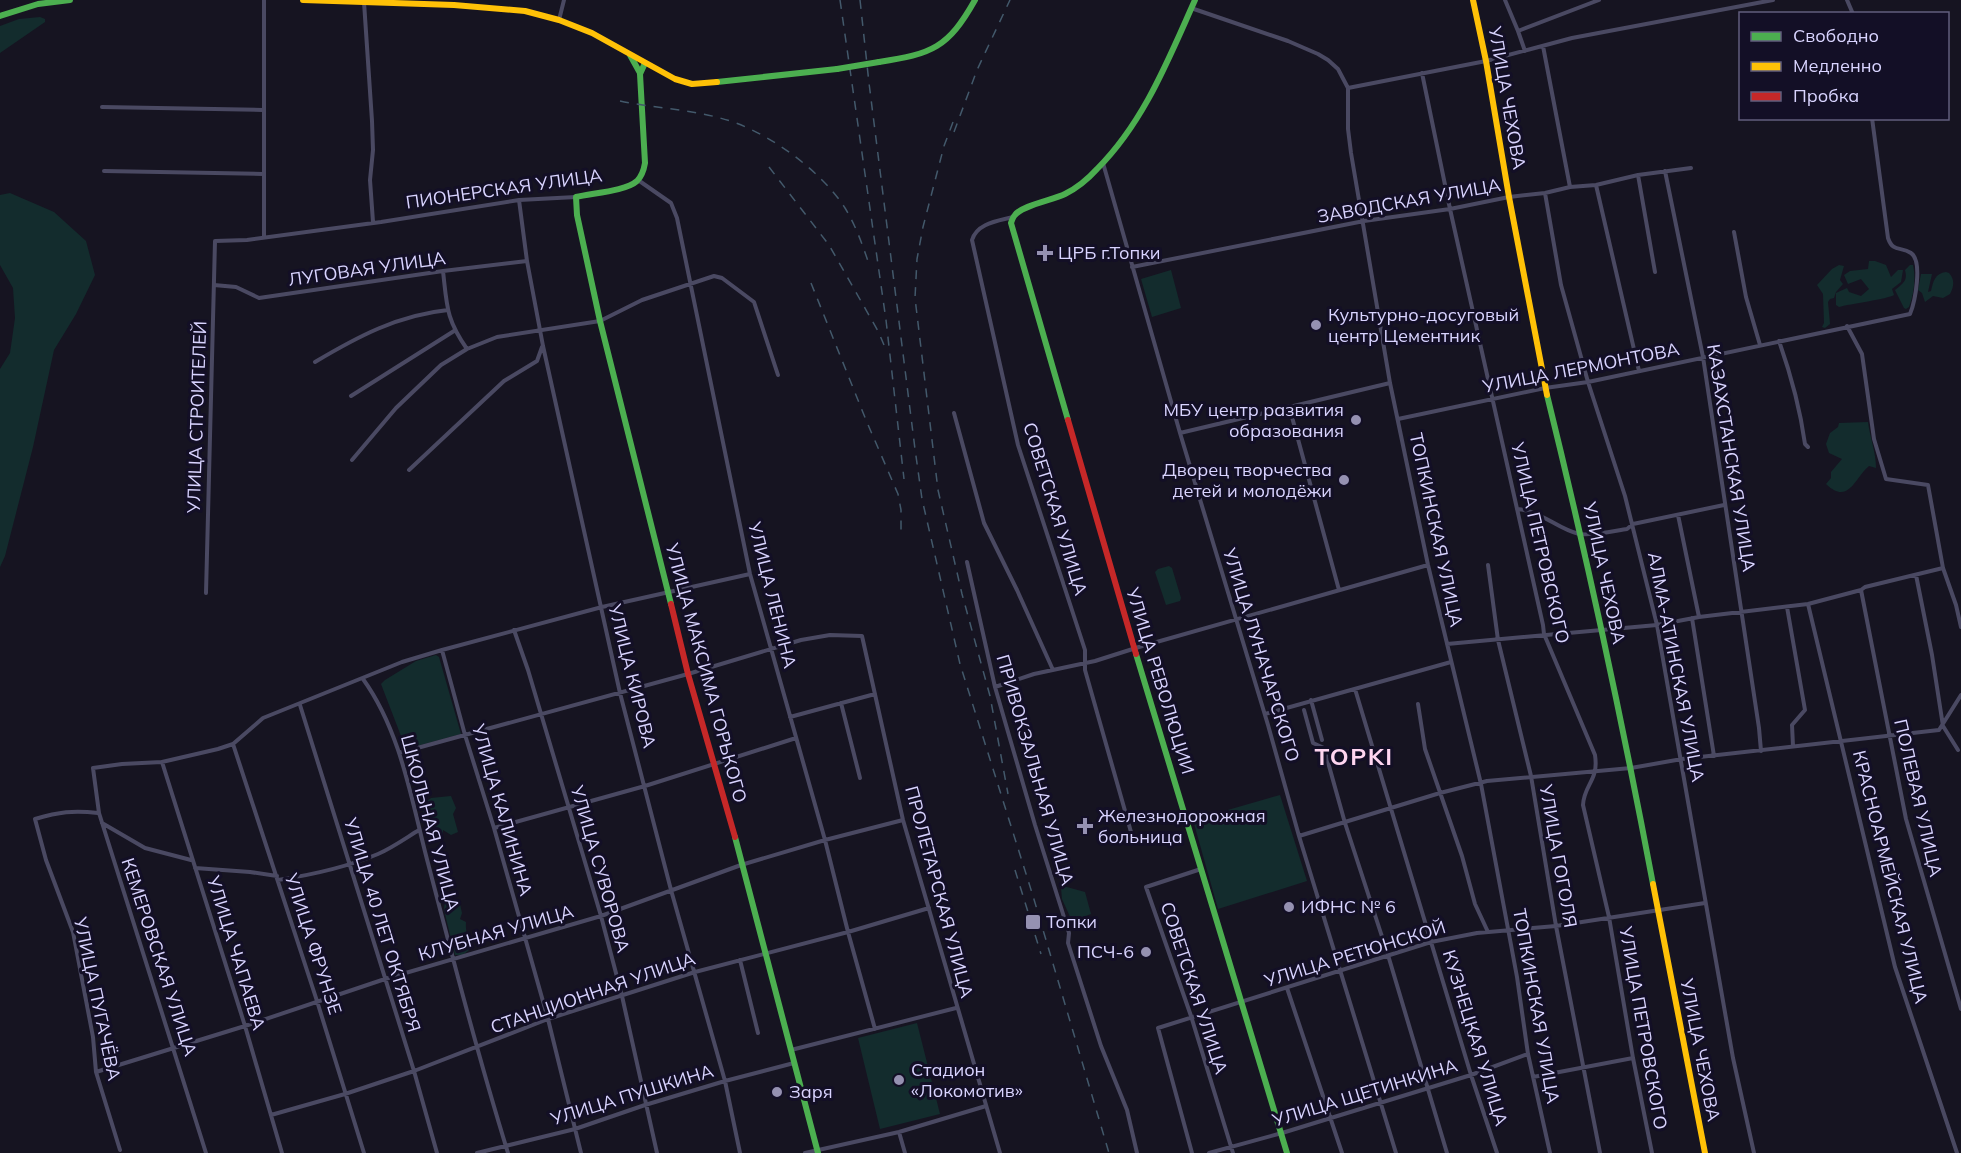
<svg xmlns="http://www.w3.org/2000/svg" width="1961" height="1153" font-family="Mulish,sans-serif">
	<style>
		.green { fill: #132c2d }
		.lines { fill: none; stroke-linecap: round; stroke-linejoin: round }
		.street { stroke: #4a4962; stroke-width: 4 }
		.fast { stroke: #4caf50; stroke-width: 6 }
		.slow { stroke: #ffc107; stroke-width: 6 }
		.jam { stroke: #c62828; stroke-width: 6 }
		.rail { stroke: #43596b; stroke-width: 1.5; stroke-dasharray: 9 8; stroke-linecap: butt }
		.fast-bridge { stroke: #4caf50; stroke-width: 6 }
		.poi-dot { fill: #9591b1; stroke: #130f26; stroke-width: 2 }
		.labels { text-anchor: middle; stroke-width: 6; stroke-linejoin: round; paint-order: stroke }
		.street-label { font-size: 18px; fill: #d9d4ff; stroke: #130f26 }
		.poi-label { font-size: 18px; fill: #d9d4ff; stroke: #130f26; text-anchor: start }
		.district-label { font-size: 24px; font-weight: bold; letter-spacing: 1.5px; fill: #ffd6f0; stroke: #130f26 }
	</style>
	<rect width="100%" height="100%" fill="#161421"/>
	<path class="green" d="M 40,17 L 45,19 L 45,22 L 0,53 L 0,26 L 19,19 Z
		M 10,193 L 54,212 L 86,241 L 95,275 L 76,314 L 54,350 L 33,447 L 5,556 L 0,567 L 0,369 L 10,353 L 15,318 L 13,288 L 0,265 L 0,195 Z
		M 1869,261 L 1875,261 L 1886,265 L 1891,277 L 1898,270 L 1903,270 L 1901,282 L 1892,289 L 1894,295 C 1888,299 1849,304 1839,307 L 1836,305 L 1836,293 L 1847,288 L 1849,292 L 1861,296 L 1869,289 L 1861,279 L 1848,284 L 1844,275 L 1850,271 L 1868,269 Z
		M 1839,265 L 1844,266 L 1840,280 L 1843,284 L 1836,292 L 1834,298 L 1830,299 L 1828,302 L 1830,324 L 1825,328 L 1822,327 L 1824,323 L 1823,294 L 1817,285 L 1832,269 Z
		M 1910,265 L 1913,265 C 1916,278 1914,294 1909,307 L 1906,309 L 1904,308 L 1895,290 C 1903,283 1908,281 1905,270 Z
		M 1171,270 L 1181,308 L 1152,317 L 1141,279 Z
		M 1946,272 L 1949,273 C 1955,280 1954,286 1950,294 L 1943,298 L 1933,296 L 1925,302 L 1922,293 L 1918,290 L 1921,274 L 1932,274 L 1928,292 L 1931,291 C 1933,282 1935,273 1946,272 Z
		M 1868,422 C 1870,437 1876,453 1876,468 L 1869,466 C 1855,477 1849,506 1826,484 L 1831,478 L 1831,472 L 1842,459 L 1829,453 L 1826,444 L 1830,433 L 1838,427 L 1839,423 Z
		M 1169,566 L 1172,568 L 1181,598 L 1180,601 L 1166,605 L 1155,572 L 1158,569 Z
		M 436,655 L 439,657 L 461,734 L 406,749 L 381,684 L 385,680 L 416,661 Z
		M 1280,795 L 1307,881 L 1218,909 L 1193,820 Z
		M 451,796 L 456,808 L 453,814 L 458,832 L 451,835 L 443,830 L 443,837 L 431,840 L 426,831 L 422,805 L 431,798 Z
		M 1063,886 L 1085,892 L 1091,914 L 1072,921 L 1062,899 L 1061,888 Z
		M 454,899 L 459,900 L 462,913 L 460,919 L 466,922 C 465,933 470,940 469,950 L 463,955 L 455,955 L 444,910 L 445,900 Z
		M 917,1023 L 940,1114 L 880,1129 L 858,1038 Z"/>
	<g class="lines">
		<path class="street" d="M 1505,0 L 1518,31
			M 1847,0 L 1853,14
			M 364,2 L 372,121 L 373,150 L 370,180 L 373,222
			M 1191,8 L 1288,41 L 1318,54 L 1328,60 L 1338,69 L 1348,88 L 1348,129 L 1351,153 L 1390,383 L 1428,565 L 1481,784 L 1517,977 L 1528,1054 L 1550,1153
			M 559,20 L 564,0
			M 1543,46 L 1570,187
			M 1525,51 L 1518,31 L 1599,0
			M 1422,73 L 1450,209 L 1543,625 L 1544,634 L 1595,755 C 1599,781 1584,784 1583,805 L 1609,917 L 1633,1058 L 1652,1153
			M 1348,88 L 1486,61 L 1572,38 L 1773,0
			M 102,107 L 263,110
			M 1103,163 L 1180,433 L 1268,725 L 1299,836 L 1396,1153
			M 104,171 L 263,174
			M 1665,171 L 1703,357 L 1759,728 L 1761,751
			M 1638,175 L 1655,272
			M 638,180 L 671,203 L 677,218 L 750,574 L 825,840 L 848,932 L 875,1029
			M 1596,185 L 1639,371
			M 1545,193 L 1561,285 L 1588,382 L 1625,496 L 1657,625 L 1733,1058 L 1754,1153
			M 519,200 L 527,261 L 543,346 L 620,693 L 671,890 L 725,1081 L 740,1153
			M 1013,217 C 998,221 977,223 972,240 L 1018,445 L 1085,650 L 1085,670 L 1131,832
			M 1734,232 L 1746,297 L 1760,345
			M 264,237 L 264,0
			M 1132,267 L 1364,221 L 1450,209 L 1509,197 L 1545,193 L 1570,187 L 1596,185 L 1638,175 L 1691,168
			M 443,271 C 447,306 446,319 467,349
			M 214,285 L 236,287 L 259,298 L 443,271 L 527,261
			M 1847,326 L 1862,354 L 1874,439 L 1886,479 L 1928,485 L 1943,568 L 1956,605 L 1961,627
			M 1779,341 C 1791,375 1800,408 1805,444 L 1808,447
			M 315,362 C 357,337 398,315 448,310
			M 351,396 L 454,331
			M 1289,406 L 1339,590
			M 954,413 L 984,523 L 1017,590 L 1053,670
			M 1398,419 L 1545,388 L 1588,382 L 1910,314 C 1915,302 1923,261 1911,253 C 1901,246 1893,253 1888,238 L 1872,118
			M 1180,433 L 1390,383
			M 352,460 L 396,408 L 441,365 L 467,349 L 497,337 L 600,321 L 642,300 L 714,276 L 722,278 L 754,302 L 778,375
			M 409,470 L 504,381 L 537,361 L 542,347
			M 1517,509 C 1542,511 1557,529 1579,534 C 1592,536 1614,531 1627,529 L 1633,524 L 1724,505
			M 1678,515 L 1699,617
			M 967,562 L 995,687 L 1035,825 L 1069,933 L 1068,943 L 1101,1046 L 1127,1110 L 1137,1153
			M 1488,565 L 1498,640 L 1531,776 L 1556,926 L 1600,1153
			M 1916,575 L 1932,655 L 1943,726 L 1958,750
			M 1861,590 L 1906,819 L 1961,1009
			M 206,593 L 215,241 L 247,240 L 381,222 L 519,200 L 576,197
			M 1808,604 L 1895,967 L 1957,1153
			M 1787,607 L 1805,710 L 1792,725 L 1793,746
			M 1692,618 L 1714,756
			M 514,630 L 528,670 L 601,916 L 622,996 L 657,1153
			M 1447,644 L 1657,625 L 1699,617 L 1808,604 L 1861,590 L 1865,587 L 1943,568
			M 442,650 L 465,735 L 494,828 L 548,1019 L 581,1153
			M 363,679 C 402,733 412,804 429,867 C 454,963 479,1059 508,1153
			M 995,687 L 1034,674 L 1095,661 L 1139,647 L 1428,565
			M 1355,689 L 1471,1075 L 1497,1153
			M 1311,700 L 1322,740
			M 841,703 L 860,778
			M 1418,704 L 1425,749 L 1462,856 L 1475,904 L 1488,932
			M 300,705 L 414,1071 L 437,1153
			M 1304,710 L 1313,743 L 1324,748 L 1345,823 L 1388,955 L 1447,1153
			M 1265,714 L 1451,662
			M 790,717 L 875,694
			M 233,744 L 317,1001 L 364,1153
			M 399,753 L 688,674 L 801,640 L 830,635 L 862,636 L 903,820 L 1000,1153
			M 162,762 L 245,1026 L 282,1153
			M 98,813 C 73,810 59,812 35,819 L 46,860 L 73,932 L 93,1037 L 96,1072 L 120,1150
			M 102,823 L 145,848 L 191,860
			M 494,828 L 645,786 L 796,738
			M 1299,836 L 1440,793 L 1487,781 L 1631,768 L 1682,759 L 1939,730 L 1961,695
			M 195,868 L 250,872 L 277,876
			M 1201,869 L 1146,887 L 1191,1016 L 1233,1153
			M 278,880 C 311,875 347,867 378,854 C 392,848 406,838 419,830
			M 740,960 L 758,1033
			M 1287,988 L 1342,1153
			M 791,1050 L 956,1008
			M 96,1072 L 245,1026 L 385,979 L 601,916 L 741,865 L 825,840 L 903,820
			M 1533,1077 L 1633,1058
			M 271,1115 L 345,1094 L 414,1071 L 548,1019 L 695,972 L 848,932 L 929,908
			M 899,1132 L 905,1153
			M 206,1153 L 99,813 L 93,768 L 122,764 L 162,762 L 218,749 L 233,744 L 263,718 L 402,662 L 442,650 L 602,607 L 750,574
			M 477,1153 L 575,1129 L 645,1105 L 725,1081 L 794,1063
			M 805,1153 L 899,1132 L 986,1106
			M 1192,1153 L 1158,1028 L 1431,942 L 1477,933 L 1556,926 L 1705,903
			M 1209,1153 L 1282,1133 L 1471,1075 L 1528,1054"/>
		<path class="fast" d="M 0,16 L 38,4 L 70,0
			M 630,55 L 640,73
			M 879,62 C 932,54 948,48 975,0
			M 645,63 L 640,74 L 645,163 C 644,169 642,176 637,181 C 626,191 592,193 576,197 L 577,215 L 600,321 L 671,604
			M 717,82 L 837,69
			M 1547,395 C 1587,557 1622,720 1653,884
			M 1068,420 L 1011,223 C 1012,220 1013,217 1015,215 C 1022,205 1053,200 1065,194 C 1077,188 1088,179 1097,169 C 1144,122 1168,60 1195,0
			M 1136,654 L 1287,1153
			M 735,837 L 818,1153"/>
		<path class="slow" d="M 303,0 L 454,5 L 525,11 L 559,20 L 592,33 L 675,79 L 692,84 L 717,82
			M 1473,0 L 1486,61 L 1509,197 L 1547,395
			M 1653,884 L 1705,1153"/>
		<path class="jam" d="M 1068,420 L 1136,654
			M 671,604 L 688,674 L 735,837"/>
		<path class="rail" d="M 840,0 L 886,320 L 904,479
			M 860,0 L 869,83 L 915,449 L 922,499 L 960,664 L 1033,896 L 1109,1153
			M 620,101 C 653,108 687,109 720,118 C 764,129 820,169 845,208 C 856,226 863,246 870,267
			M 953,122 L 944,146 L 923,227 L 917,259 L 915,298 L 938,490 L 962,594 L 990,696 L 1008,794
			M 954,132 L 977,70 L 1010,0
			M 769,167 L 829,245 L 878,331 L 884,345
			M 811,283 L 866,420 L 898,494 L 901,510 L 901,531
			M 1015,870 L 1041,954"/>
		<path class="fast-bridge" d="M 837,69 L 879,62"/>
	</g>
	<g class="poi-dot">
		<path d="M1042 244h6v6h6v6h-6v6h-6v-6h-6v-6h6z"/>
		<circle cx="1316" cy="325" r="6"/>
		<circle cx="1356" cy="420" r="6"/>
		<circle cx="1344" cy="480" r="6"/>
		<path d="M1082 817h6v6h6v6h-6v6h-6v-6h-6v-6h6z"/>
		<circle cx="1289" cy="907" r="6"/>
		<rect x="1025" y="914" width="16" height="16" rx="3"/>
		<circle cx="1146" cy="952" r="6"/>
		<circle cx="899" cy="1080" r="6"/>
		<circle cx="777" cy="1092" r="6"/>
	</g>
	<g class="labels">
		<g class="street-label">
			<text transform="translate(1507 98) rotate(80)" y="6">УЛИЦА ЧЕХОВА</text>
			<text transform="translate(504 189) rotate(-8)" y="6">ПИОНЕРСКАЯ УЛИЦА</text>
			<text transform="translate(1409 201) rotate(-10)" y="6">ЗАВОДСКАЯ УЛИЦА</text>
			<text transform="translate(367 269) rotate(-8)" y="6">ЛУГОВАЯ УЛИЦА</text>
			<text transform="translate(1581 368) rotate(-11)" y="6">УЛИЦА ЛЕРМОНТОВА</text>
			<text transform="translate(197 417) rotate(-88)" y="6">УЛИЦА СТРОИТЕЛЕЙ</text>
			<text transform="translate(1731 458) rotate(81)" y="6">КАЗАХСТАНСКАЯ УЛИЦА</text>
			<text transform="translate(1055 509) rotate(73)" y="6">СОВЕТСКАЯ УЛИЦА</text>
			<text transform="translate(1436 530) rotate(78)" y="6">ТОПКИНСКАЯ УЛИЦА</text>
			<text transform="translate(1540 543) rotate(77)" y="6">УЛИЦА ПЕТРОВСКОГО</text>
			<text transform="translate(1604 573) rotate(78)" y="6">УЛИЦА ЧЕХОВА</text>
			<text transform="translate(772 595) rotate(76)" y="6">УЛИЦА ЛЕНИНА</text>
			<text transform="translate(1261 655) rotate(73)" y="6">УЛИЦА ЛУНАЧАРСКОГО</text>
			<text transform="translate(1676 667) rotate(79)" y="6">АЛМА-АТИНСКАЯ УЛИЦА</text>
			<text transform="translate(706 673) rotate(75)" y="6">УЛИЦА МАКСИМА ГОРЬКОГО</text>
			<text transform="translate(632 676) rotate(76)" y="6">УЛИЦА КИРОВА</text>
			<text transform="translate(1160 681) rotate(73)" y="6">УЛИЦА РЕВОЛЮЦИИ</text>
			<text transform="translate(1035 770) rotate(74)" y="6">ПРИВОКЗАЛЬНАЯ УЛИЦА</text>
			<text transform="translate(1918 798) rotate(77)" y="6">ПОЛЕВАЯ УЛИЦА</text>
			<text transform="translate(502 810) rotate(74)" y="6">УЛИЦА КАЛИНИНА</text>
			<text transform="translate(430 823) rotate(75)" y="6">ШКОЛЬНАЯ УЛИЦА</text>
			<text transform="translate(1558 856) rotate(80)" y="6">УЛИЦА ГОГОЛЯ</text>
			<text transform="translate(600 869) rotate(74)" y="6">УЛИЦА СУВОРОВА</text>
			<text transform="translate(1890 877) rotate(76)" y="6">КРАСНОАРМЕЙСКАЯ УЛИЦА</text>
			<text transform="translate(939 892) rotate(75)" y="6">ПРОЛЕТАРСКАЯ УЛИЦА</text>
			<text transform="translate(382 925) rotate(73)" y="6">УЛИЦА 40 ЛЕТ ОКТЯБРЯ</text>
			<text transform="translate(496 933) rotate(-16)" y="6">КЛУБНАЯ УЛИЦА</text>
			<text transform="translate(313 944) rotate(72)" y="6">УЛИЦА ФРУНЗЕ</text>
			<text transform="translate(236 953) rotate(73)" y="6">УЛИЦА ЧАПАЕВА</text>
			<text transform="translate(1355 954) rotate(-17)" y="6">УЛИЦА РЕТЮНСКОЙ</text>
			<text transform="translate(159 957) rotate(72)" y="6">КЕМЕРОВСКАЯ УЛИЦА</text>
			<text transform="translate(1194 988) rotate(72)" y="6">СОВЕТСКАЯ УЛИЦА</text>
			<text transform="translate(593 993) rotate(-19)" y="6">СТАНЦИОННАЯ УЛИЦА</text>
			<text transform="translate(97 999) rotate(78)" y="6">УЛИЦА ПУГАЧЁВА</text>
			<text transform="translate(1536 1006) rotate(80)" y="6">ТОПКИНСКАЯ УЛИЦА</text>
			<text transform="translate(1643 1028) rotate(80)" y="6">УЛИЦА ПЕТРОВСКОГО</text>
			<text transform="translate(1475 1038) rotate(73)" y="6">КУЗНЕЦКАЯ УЛИЦА</text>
			<text transform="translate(1700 1050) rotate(79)" y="6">УЛИЦА ЧЕХОВА</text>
			<text transform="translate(1365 1093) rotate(-17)" y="6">УЛИЦА ЩЕТИНКИНА</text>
			<text transform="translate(632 1095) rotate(-17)" y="6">УЛИЦА ПУШКИНА</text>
		</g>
		<g class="poi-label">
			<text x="1058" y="259">ЦРБ г.Топки</text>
			<text x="1328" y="321">Культурно-досуговый<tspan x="1328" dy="21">центр Цементник</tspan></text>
			<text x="1344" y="416" text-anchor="end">МБУ центр развития<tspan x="1344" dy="21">образования</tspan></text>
			<text x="1332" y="476" text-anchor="end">Дворец творчества<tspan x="1332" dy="21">детей и молодёжи</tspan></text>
			<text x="1098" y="822">Железнодорожная<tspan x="1098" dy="21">больница</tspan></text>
			<text x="1301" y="913">ИФНС № 6</text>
			<text x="1046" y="928">Топки</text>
			<text x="1134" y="958" text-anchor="end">ПСЧ-6</text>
			<text x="911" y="1076">Стадион<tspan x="911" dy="21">«Локомотив»</tspan></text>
			<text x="789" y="1098">Заря</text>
		</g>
		<g class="district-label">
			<text x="1354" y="765">TOPKI</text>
		</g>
	</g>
	<rect x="1739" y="12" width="210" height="108" fill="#130f26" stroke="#625e7d" stroke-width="1.5"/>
	<rect x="1751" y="32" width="30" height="9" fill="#4caf50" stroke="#625e7d" stroke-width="1.5"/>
	<text x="1793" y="42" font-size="18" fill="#d9d4ff">Свободно</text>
	<rect x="1751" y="62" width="30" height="9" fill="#ffc107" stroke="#625e7d" stroke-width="1.5"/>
	<text x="1793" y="72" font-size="18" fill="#d9d4ff">Медленно</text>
	<rect x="1751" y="92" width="30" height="9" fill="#c62828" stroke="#625e7d" stroke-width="1.5"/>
	<text x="1793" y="102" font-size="18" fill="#d9d4ff">Пробка</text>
</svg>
